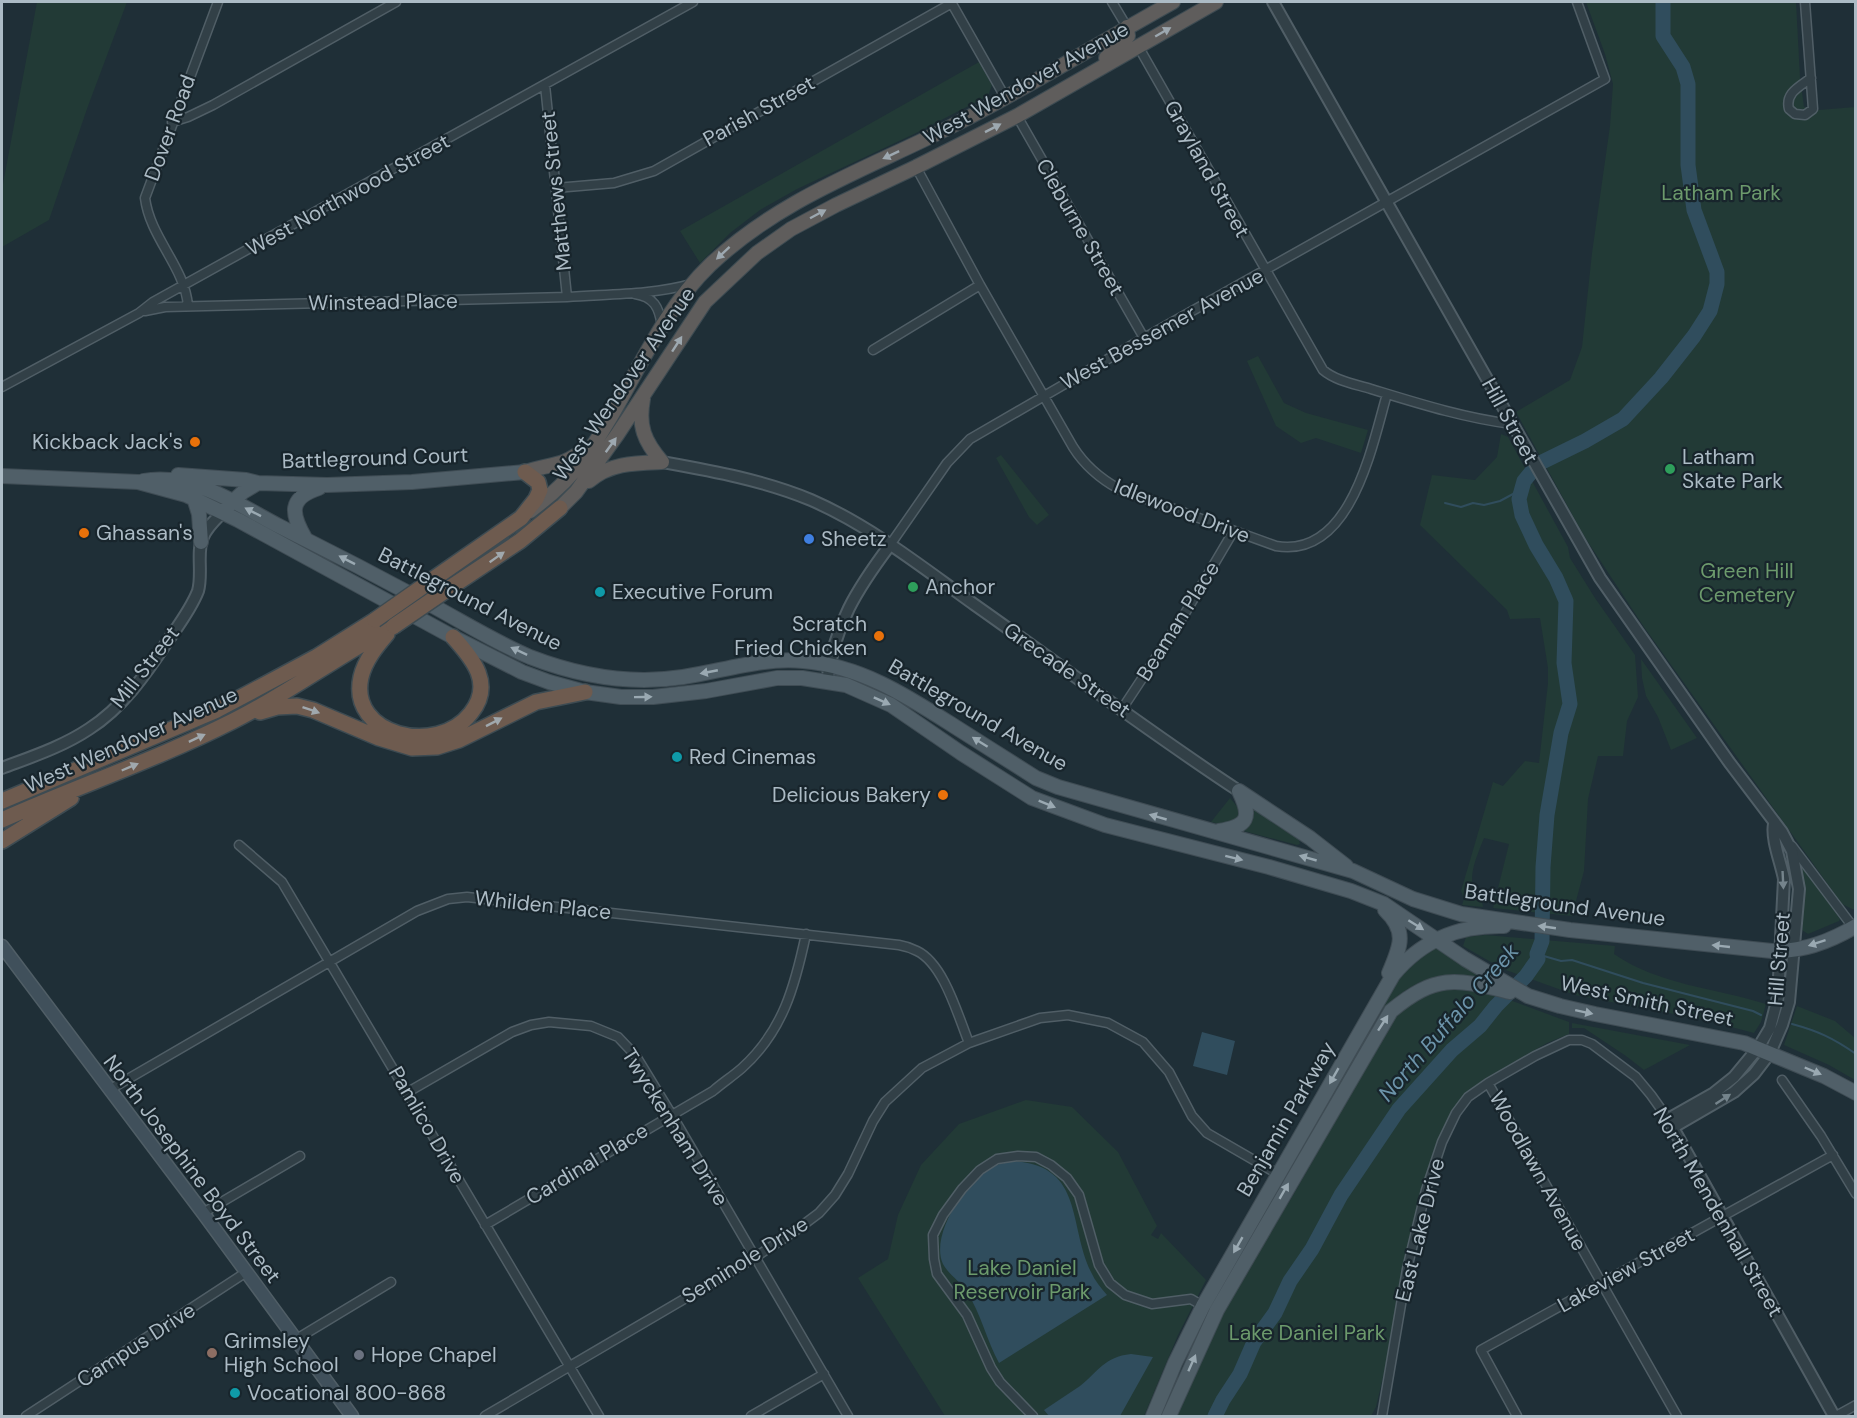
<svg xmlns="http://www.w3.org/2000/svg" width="1857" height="1418" font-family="'DM Sans',sans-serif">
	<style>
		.green { fill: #223a36 }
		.water { fill: #304d5d }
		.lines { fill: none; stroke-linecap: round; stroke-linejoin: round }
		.stream { stroke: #304d5d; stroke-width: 2 }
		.river { stroke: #304d5d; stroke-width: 15 }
		.minor-casing { stroke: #505e66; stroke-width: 11 }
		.tertiary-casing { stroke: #505e66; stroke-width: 14 }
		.secondary-casing { stroke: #505e66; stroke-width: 15 }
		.primary-casing { stroke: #3f4c54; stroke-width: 16 }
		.trunk-casing { stroke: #3d4b52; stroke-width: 16 }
		.motorway-casing { stroke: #3d4b52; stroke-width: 18 }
		.minor { stroke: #324047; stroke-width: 8 }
		.tertiary { stroke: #324047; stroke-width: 10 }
		.secondary { stroke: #40505b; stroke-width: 12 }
		.primary { stroke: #505f68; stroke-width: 14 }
		.trunk { stroke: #5f5d5c; stroke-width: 14 }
		.motorway { stroke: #6e5b4f; stroke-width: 15 }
		.motorway-bridge-casing { stroke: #3d4b52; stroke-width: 18; stroke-linecap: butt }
		.motorway-bridge { stroke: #6e5b4f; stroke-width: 15 }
		.oneway { fill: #9da8b0 }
		.oneway2 { fill: #9aa9b2 }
		.oneway3 { fill: #a0a8ad }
		.oneway4 { fill: #75848c }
		.food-dot { fill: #e8710a; stroke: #18252c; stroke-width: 2 }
		.leisure-dot { fill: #2e9e5b; stroke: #18252c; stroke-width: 2 }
		.shop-dot { fill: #3f7fe0; stroke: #18252c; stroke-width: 2 }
		.culture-dot { fill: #0f9aa8; stroke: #18252c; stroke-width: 2 }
		.education-dot { fill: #8d6e63; stroke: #18252c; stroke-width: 2 }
		.worship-dot { fill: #6b7280; stroke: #18252c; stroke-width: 2 }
		.labels { text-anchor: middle; stroke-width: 4.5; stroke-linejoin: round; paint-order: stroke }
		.street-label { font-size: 21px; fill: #acbbc5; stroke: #18252c }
		.park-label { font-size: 21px; fill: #6c9a6c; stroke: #18252c }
		.poi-label { font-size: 21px; fill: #acbbc5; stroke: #18252c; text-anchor: start }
		.water-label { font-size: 22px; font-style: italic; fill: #6c94aa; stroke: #18252c }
	</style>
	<rect width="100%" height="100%" fill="#1f2f37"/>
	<path class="green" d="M 37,2 L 127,2 L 88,106 L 49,220 L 2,247 L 2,184 L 3,184 Z
		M 1586,2 L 1796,2 L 1800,78 L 1804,107 L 1819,110 L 1855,107 L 1855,909 L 1852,909 L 1842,904 L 1644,627 L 1584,536 L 1516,412 L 1570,380 L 1582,347 L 1592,253 L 1610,126 L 1613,84 L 1605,54 Z
		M 979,62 L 992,85 L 988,96 L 914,134 L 797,189 L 760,210 L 730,233 L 700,263 L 680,231 Z
		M 1258,356 L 1284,403 L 1306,413 L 1368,430 L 1361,453 L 1316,438 L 1301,443 L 1276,426 L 1247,361 Z
		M 1501,434 L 1508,437 L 1568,547 L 1570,558 L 1595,598 L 1635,655 L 1638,697 L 1627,721 L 1623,756 L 1598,756 L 1588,799 L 1584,871 L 1572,916 L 1493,908 L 1509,844 L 1484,838 C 1479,851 1469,872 1473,885 C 1476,893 1482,898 1483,907 L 1462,905 L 1464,899 L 1461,891 L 1493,782 L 1503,786 L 1525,761 L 1539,763 L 1548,683 L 1548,668 L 1540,618 L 1510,619 L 1507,610 L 1420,525 L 1432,475 L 1475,480 L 1497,457 Z
		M 1001,455 L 1049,515 L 1037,525 L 1029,517 L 996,458 Z
		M 1641,659 L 1697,738 L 1671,750 L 1658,717 L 1646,696 L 1642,678 Z
		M 1230,798 L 1240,810 C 1239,827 1224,825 1211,822 Z
		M 1253,807 L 1299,840 L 1300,844 L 1297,845 L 1244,831 Z
		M 1800,862 L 1840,919 L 1839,921 L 1808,934 L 1802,930 L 1804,890 Z
		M 1485,935 L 1615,946 L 1614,954 C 1659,985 1715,988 1766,1004 L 1761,1022 L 1754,1033 L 1705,1020 L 1575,995 L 1503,969 L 1463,946 L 1466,937 Z
		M 1434,947 L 1485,980 C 1442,968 1413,979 1383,1010 L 1380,1008 C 1396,981 1408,965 1434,947 Z
		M 1469,985 L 1569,1022 L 1569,1034 L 1547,1043 L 1483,1080 L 1469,1093 L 1454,1112 L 1426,1177 L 1410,1234 L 1392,1338 L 1376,1407 L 1371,1416 L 1175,1416 L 1206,1339 L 1295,1192 L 1395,1015 L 1428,991 Z
		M 1797,1006 L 1835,1021 L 1855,1038 L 1855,1080 L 1829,1065 L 1784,1045 Z
		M 1572,1023 L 1690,1045 L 1644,1070 L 1626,1056 L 1584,1028 L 1572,1028 Z
		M 1026,1100 L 1072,1107 L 1118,1152 L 1157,1226 L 1151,1235 L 1158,1239 L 1161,1233 L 1206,1280 L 1178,1335 L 1144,1416 L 945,1416 L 858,1278 L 888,1259 L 898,1215 L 921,1165 L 959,1124 Z"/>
	<path class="water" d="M 1202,1032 L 1235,1041 L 1227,1075 L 1193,1066 Z
		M 1014,1161 C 1084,1166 1068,1224 1091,1272 C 1095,1281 1101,1288 1107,1295 L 999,1363 C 987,1341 981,1314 967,1292 C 961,1282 948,1274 943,1264 C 929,1234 969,1176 996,1165 C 1002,1163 1008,1162 1014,1161 Z
		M 1131,1354 L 1153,1357 L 1120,1416 L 1049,1416 L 1044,1410 C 1056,1402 1068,1394 1080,1386 C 1099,1371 1104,1357 1131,1354 Z"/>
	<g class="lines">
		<path class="stream" d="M 1445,503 L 1461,507 L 1473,503 L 1484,505 L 1500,501 L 1513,494 L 1524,481
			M 1537,954 L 1561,961 L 1572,960 L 1643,983 L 1753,1011 L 1761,1015
			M 1792,1024 C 1818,1031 1833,1038 1856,1054"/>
		<path class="river" d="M 1215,1416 L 1223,1400 L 1240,1374 L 1254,1342 L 1275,1313 L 1290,1281 L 1312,1249 L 1341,1195 L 1399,1109 L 1452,1050 L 1480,1026 L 1496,1006 L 1526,976 L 1538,959 L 1537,954 L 1542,941 L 1543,867 L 1547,815 L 1561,733 L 1570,704 L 1564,663 L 1566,601 L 1556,578 L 1536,545 L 1522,515 L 1519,499 L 1524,481 L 1538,464 L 1585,441 L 1623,419 L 1661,378 L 1694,336 L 1710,311 L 1717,284 L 1717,272 L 1694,210 L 1688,165 L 1688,84 L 1683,67 L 1663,36 L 1663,2"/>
		<defs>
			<path id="minor" d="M 951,2 L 1005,97
				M 1112,2 L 1127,27
				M 1805,2 L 1813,109 L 1805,115 L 1795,114 L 1789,109 C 1785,93 1799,87 1811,78
				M 1138,46 L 1323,370 C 1336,381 1355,384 1371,389 C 1417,403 1464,418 1512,424
				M 545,85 L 567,297
				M 1017,116 L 1144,338
				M 172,122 L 188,117 L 213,105 L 396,2
				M 916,167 L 980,285 L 1073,447 C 1085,466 1099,478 1119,489 L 1276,546 C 1351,559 1372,446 1387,394
				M 556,188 L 614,183 L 654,171 L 952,3
				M 635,294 C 654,297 659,307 662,326
				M 188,306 C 185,267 150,238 145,198 L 218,2
				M 145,311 L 165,307 L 567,297 C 608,294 652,295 691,284
				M 873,350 L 980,285
				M 2,387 L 139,313 L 153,302 L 693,2
				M 890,545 L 947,463 L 970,439 L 1144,338 L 1605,79 L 1577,2
				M 1122,709 L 1184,615 L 1233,532
				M 239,845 L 282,882 L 599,1416
				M 1792,846 L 1853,927
				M 1782,1080 L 1821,1136 L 1856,1194
				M 1488,1083 L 1677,1416
				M 109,1090 L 417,911 L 448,899 L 467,897 L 899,945 C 905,946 911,948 917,951 C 944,964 958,1016 969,1043
				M 408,1092 L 512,1032 L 531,1025 L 549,1022 L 591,1026 L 618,1037 L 636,1056 L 672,1115 L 848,1416
				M 203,1213 L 300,1156
				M 485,1225 L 713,1091 C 722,1083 733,1076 742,1068 C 783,1031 795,986 806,934
				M 295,1340 L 391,1282
				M 26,1416 L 245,1273
				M 485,1416 L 754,1258 L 795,1231 L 819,1213 L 835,1195 L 848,1174 L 873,1121 L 885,1102 L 922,1068 L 969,1043 L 1040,1018 L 1068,1015 L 1108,1023 L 1143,1042 L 1169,1072 L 1192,1116 L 1207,1133 L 1278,1174
				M 751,1416 L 824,1374
				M 1033,1416 L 1000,1382 L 991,1368 L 967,1315 L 937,1274 L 934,1259 L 933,1235 L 943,1215 L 962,1189 L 980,1170 L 997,1159 L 1018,1156 L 1036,1157 L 1051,1165 L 1067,1178 L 1079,1195 L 1099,1265 L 1110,1283 L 1125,1295 L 1152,1304 L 1191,1299 L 1203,1306
				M 1382,1416 L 1407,1269 L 1426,1190 L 1442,1142 L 1456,1113 L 1468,1097 L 1488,1083 L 1535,1056 L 1569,1040 L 1582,1040 L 1592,1044 L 1636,1077 L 1651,1095 L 1668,1119
				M 1517,1416 L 1481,1350 L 1833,1155
				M 1836,1416 L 1856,1405"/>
			<path id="tertiary" d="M 1273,2 L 1600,578 L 1729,762 L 1782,832 L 1792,851 L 1799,889 L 1789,1002 L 1782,1025 L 1770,1053 L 1754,1074 L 1734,1092 L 1672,1128
				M 662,462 C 712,471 763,480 811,500 C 871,526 923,568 975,605 C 1063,667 1149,732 1239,791
				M 827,682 C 834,625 857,589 890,545
				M 2,768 C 31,757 62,747 89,729 C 122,708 146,674 167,642 C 178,626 191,609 198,591 C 203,574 196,551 203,537 C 207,527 215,520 223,512
				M 1774,824 C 1771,839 1781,863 1784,879 L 1778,997 L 1770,1028 L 1758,1048 L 1734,1077 L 1714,1093 L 1668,1119 L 1834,1416"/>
			<path id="secondary" d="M 2,946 L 203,1213 L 352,1416"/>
			<path id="primary" d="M 178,475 L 246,480 L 258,483
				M 2,476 L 138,482 L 186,495 L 238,520 L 453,637 L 522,672 L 549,682 L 585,692 L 621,697 L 653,697 L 706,691 L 777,678 L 802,678 L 846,685 L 891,705 L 961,753 L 1032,798 L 1105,825 L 1269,867 L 1351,891 L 1384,904 L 1465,959 L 1528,996 L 1560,1006 L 1595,1014 L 1744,1043 L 1824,1076 L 1856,1093
				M 143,481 C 192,472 237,504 279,526 C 331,552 383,579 435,607 C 466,624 497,643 530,657 C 579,676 630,685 683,677 C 723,671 763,657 803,661 C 861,666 907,696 954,726 C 981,743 1009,761 1036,778 L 1058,787 L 1353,871 L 1413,899 L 1461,914 L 1570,930 L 1772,951 C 1801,952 1831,941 1856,926
				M 194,498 L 199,514 L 201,542
				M 228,506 L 243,492 L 258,483 L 327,485 L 412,482 L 525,472
				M 305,538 C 291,514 288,498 319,488
				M 1239,791 L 1310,838 L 1346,866
				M 1219,831 C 1248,826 1252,818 1239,791
				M 1385,910 C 1408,932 1400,947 1389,973
				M 1153,1416 L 1175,1363 L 1203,1306 L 1393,975 C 1422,940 1458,925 1504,926
				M 1169,1416 L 1217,1310 L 1391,1011 C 1437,973 1456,979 1510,992"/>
			<path id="trunk" d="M 1106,58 L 1128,36 L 1127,27
				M 643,399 C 638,426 644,441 662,462
				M 525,472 C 551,463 562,468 586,448
				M 589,481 C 610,463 635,463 662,462
				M 560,508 L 576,492 L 617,435 L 705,302 L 757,253 L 791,229 L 836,205 L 916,167 L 1017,116 L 1216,2
				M 530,511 C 549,497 568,481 582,461 C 629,398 653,320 710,265 C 782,197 870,168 956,124 C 1030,86 1101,42 1173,2"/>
			<path id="motorway" d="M 432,580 L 521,518 L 536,499 L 540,490 L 538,482 L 525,472
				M 448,589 L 520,541 L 560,508
				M 387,634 C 376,647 365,660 361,677 C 348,736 437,757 471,713 C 494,684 473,659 453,637
				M 260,712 L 277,707 L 297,706 L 313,710 L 379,738 L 412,748 L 437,747 L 459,740 L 536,702 L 585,692
				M 2,801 L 217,710 L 316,657 L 375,620
				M 2,820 C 78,786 158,759 233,721 C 289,693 339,655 394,626
				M 2,841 L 71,798"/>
		</defs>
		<use href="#minor" class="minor-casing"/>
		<use href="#tertiary" class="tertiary-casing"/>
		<use href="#secondary" class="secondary-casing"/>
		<use href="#primary" class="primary-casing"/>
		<use href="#trunk" class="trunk-casing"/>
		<use href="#motorway" class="motorway-casing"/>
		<use href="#minor" class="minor"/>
		<use href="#tertiary" class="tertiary"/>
		<use href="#secondary" class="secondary"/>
		<use href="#primary" class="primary"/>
		<use href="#trunk" class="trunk"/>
		<use href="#motorway" class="motorway"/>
		<defs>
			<path id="motorway-bridge" d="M 375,620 L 432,580
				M 394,626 L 448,589"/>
		</defs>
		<use href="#motorway-bridge" class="motorway-bridge-casing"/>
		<use href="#motorway-bridge" class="motorway-bridge"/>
	</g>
	<defs><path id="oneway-solid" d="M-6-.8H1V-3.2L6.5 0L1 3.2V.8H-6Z" transform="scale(1.5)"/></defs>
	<g class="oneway">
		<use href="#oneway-solid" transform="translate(1163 32) rotate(-30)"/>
		<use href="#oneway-solid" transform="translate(993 128) rotate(-27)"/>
		<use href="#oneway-solid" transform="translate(891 155) rotate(155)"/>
		<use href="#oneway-solid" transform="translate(818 214) rotate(-28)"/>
		<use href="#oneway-solid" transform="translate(723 253) rotate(137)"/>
		<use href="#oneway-solid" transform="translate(677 344) rotate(-57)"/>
		<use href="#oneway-solid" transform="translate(611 445) rotate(-54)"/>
	</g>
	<g class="oneway2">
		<use href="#oneway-solid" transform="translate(253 512) rotate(-153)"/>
		<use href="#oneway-solid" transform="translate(347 560) rotate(-153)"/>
		<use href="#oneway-solid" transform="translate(519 651) rotate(-155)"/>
		<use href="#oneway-solid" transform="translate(709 672) rotate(169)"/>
		<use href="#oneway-solid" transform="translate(643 697) rotate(-1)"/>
		<use href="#oneway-solid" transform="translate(882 701) rotate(24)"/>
		<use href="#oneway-solid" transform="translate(980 742) rotate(-148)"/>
		<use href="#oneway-solid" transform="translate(1047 804) rotate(22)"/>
		<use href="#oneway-solid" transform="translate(1158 817) rotate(-164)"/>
		<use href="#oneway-solid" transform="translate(1234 858) rotate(14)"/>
		<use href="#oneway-solid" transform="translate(1308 858) rotate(-164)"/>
		<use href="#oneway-solid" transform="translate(1416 925) rotate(32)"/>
		<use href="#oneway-solid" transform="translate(1547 927) rotate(-172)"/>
		<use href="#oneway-solid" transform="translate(1817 943) rotate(162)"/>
		<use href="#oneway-solid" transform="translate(1721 946) rotate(-174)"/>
		<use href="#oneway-solid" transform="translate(1584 1012) rotate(12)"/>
		<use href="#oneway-solid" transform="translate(1383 1023) rotate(-57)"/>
		<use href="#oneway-solid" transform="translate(1813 1071) rotate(23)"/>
		<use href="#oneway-solid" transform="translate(1334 1076) rotate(120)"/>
		<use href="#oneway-solid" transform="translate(1284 1191) rotate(-60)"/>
		<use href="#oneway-solid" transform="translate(1238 1245) rotate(120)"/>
		<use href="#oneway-solid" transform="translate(1192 1363) rotate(-66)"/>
	</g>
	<g class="oneway3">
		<use href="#oneway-solid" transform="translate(497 557) rotate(-35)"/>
		<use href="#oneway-solid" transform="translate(311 710) rotate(19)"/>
		<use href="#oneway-solid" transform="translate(494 722) rotate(-27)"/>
		<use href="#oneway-solid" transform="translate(197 738) rotate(-25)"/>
		<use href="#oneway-solid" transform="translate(130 767) rotate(-23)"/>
	</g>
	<g class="oneway4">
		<use href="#oneway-solid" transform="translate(1783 880) rotate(87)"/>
		<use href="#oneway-solid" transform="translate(1723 1099) rotate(-33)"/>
	</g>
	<g class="food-dot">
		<circle cx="195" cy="442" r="6"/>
		<circle cx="84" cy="533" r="6"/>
		<circle cx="879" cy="636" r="6"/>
		<circle cx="943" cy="795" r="6"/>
	</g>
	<g class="leisure-dot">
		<circle cx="1670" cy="469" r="6"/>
		<circle cx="913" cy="587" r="6"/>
	</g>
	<circle class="shop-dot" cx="809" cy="539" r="6"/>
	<g class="culture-dot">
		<circle cx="600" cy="592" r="6"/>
		<circle cx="677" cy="757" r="6"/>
		<circle cx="235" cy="1393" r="6"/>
	</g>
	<circle class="education-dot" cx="212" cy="1353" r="6"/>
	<circle class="worship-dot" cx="359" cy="1355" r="6"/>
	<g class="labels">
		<g class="street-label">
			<text transform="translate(1026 83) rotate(-29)" y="7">West Wendover Avenue</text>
			<text transform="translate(759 111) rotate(-29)" y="7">Parish Street</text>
			<text transform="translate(170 128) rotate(-70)" y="7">Dover Road</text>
			<text transform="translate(1207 169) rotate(61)" y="7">Grayland Street</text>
			<text transform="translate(556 191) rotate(-96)" y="7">Matthews Street</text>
			<text transform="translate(348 195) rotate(-29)" y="7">West Northwood Street</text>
			<text transform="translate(1080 227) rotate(60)" y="7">Cleburne Street</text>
			<text transform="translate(383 302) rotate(-1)" y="7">Winstead Place</text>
			<text transform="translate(1162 329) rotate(-29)" y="7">West Bessemer Avenue</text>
			<text transform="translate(624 384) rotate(-55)" y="7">West Wendover Avenue</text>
			<text transform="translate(1510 421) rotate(61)" y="7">Hill Street</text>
			<text transform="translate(375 458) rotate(-2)" y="7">Battleground Court</text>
			<text transform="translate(1182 511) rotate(21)" y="7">Idlewood Drive</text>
			<text transform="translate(470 599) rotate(27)" y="7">Battleground Avenue</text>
			<text transform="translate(1178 621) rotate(-58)" y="7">Beaman Place</text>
			<text transform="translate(145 667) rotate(-52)" y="7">Mill Street</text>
			<text transform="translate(1067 670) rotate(35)" y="7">Grecade Street</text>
			<text transform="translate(978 715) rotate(30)" y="7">Battleground Avenue</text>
			<text transform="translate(131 740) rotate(-24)" y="7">West Wendover Avenue</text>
			<text transform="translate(543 905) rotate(6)" y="7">Whilden Place</text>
			<text transform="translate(1565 905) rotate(8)" y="7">Battleground Avenue</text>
			<text transform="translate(1779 959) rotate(-85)" y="7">Hill Street</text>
			<text transform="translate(1647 1001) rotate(12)" y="7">West Smith Street</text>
			<text transform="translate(1286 1119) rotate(-60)" y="7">Benjamin Parkway</text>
			<text transform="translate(427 1125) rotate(60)" y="7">Pamlico Drive</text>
			<text transform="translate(675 1127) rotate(58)" y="7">Twyckenham Drive</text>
			<text transform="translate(587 1164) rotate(-31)" y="7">Cardinal Place</text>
			<text transform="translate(192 1169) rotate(53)" y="7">North Josephine Boyd Street</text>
			<text transform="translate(1538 1171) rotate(61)" y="7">Woodlawn Avenue</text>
			<text transform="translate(1718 1212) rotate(60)" y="7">North Mendenhall Street</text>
			<text transform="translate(1420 1230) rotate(-76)" y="7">East Lake Drive</text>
			<text transform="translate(745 1260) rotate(-32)" y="7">Seminole Drive</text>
			<text transform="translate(1626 1270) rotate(-29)" y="7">Lakeview Street</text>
			<text transform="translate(136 1345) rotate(-33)" y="7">Campus Drive</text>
		</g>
		<g class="park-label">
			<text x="1721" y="200">Latham Park</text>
			<text x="1747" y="578">Green Hill<tspan x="1747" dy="24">Cemetery</tspan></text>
			<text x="1022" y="1275">Lake Daniel<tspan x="1022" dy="24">Reservoir Park</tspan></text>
			<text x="1307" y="1340">Lake Daniel Park</text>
		</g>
		<g class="poi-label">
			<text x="183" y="449" text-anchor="end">Kickback Jack's</text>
			<text x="1682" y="464">Latham<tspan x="1682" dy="24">Skate Park</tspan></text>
			<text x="96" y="540">Ghassan's</text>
			<text x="821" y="546">Sheetz</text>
			<text x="925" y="594">Anchor</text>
			<text x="612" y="599">Executive Forum</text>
			<text x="867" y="631" text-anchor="end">Scratch<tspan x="867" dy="24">Fried Chicken</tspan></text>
			<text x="689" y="764">Red Cinemas</text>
			<text x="931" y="802" text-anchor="end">Delicious Bakery</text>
			<text x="224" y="1348">Grimsley<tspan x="224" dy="24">High School</tspan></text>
			<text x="371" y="1362">Hope Chapel</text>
			<text x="247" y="1400">Vocational 800-868</text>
		</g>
		<g class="water-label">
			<text transform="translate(1448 1022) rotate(-49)" y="8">North Buffalo Creek</text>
		</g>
	</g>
	<rect width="1857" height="1418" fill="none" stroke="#acbbc5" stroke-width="6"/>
</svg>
